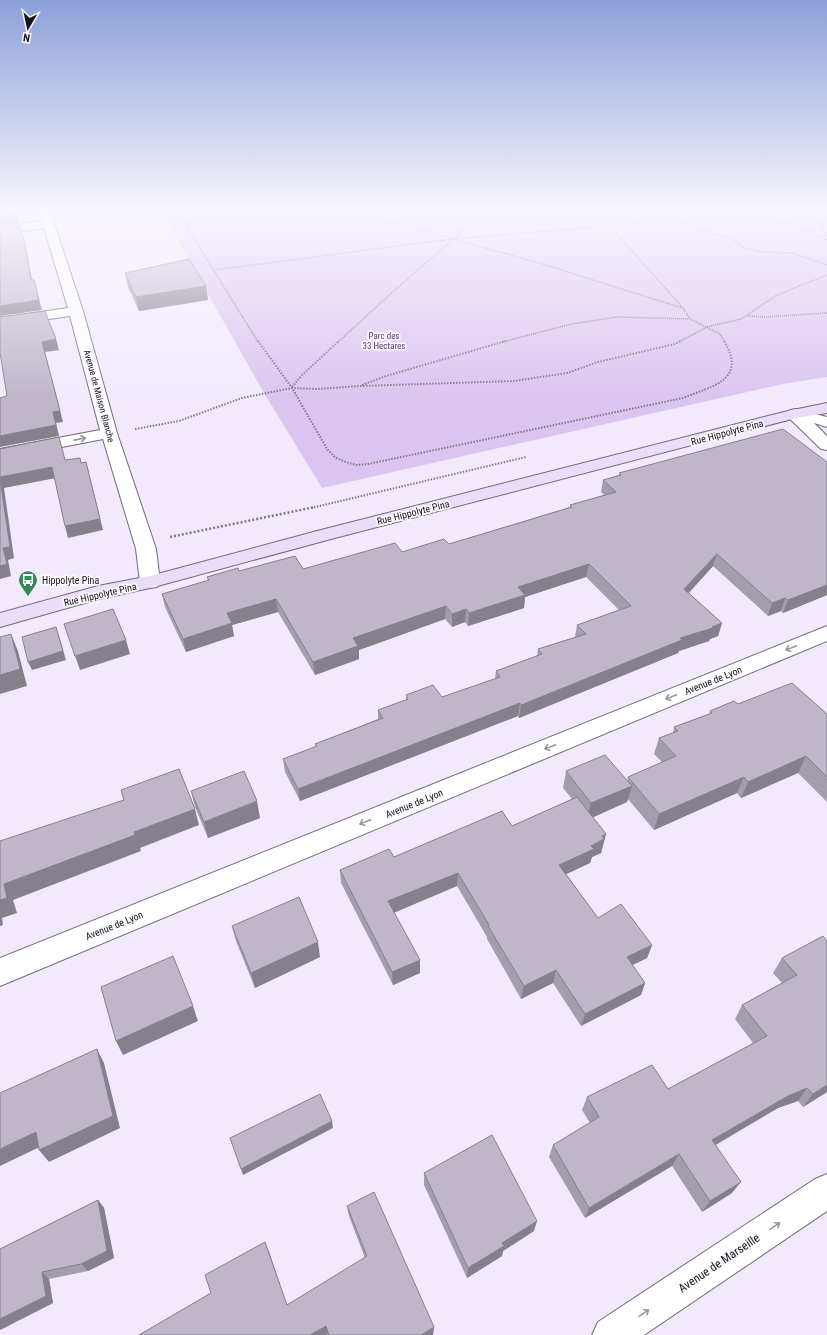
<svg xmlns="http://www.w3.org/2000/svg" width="827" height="1335" font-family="'Roboto Condensed',sans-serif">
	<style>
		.green { fill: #dac5f0 }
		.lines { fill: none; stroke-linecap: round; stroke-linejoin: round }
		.street-casing { stroke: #716a7a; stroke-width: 2 }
		.secondary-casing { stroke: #716a7a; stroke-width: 2 }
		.path-far2 { stroke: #7f7985; stroke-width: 1.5; stroke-dasharray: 1 1; stroke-linecap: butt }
		.path-far1 { stroke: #7f7985; stroke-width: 2; stroke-dasharray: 1.5 1.5; stroke-linecap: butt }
		.path { stroke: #7f7985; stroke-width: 2.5; stroke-dasharray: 2 2; stroke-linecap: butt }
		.street { fill: #fff; fill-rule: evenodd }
		.secondary { fill: #ebddf9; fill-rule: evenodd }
		.wall { fill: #a49dac }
		.shaded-wall { fill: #86808c }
		.building { fill: #bfb7c8; stroke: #86808c }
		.oneway { stroke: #979598 }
		.labels { text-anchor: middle; stroke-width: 3.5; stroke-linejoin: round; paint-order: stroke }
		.far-park-label { font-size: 9px; fill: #582f7a; stroke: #fcfafe }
		.far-street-label { font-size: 9px; fill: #17141a; stroke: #fcfafe }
		.street-label { font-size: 10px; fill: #17141a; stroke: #fcfafe }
		.poi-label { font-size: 10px; fill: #17141a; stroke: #fcfafe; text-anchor: start }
		.near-street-label { font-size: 12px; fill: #17141a; stroke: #fcfafe }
	</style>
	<rect width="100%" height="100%" fill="#f2eafc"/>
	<path class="green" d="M 161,211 L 827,211 L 827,377 L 783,384 L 322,488 L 264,393 Z"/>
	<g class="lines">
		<defs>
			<path id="street" d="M 38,211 L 50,211 L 83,311 L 117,433 L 156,549 L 160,582 L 157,587 L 150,588 L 143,587 L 140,582 L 136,549 L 103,439 L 0,459 L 0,449 L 100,430 L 70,316 L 0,326 L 0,318 L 68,308 L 44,228 L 0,234 L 0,226 L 42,221 Z
				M 795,409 L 827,417 L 827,427 L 814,423 L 827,436 L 827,450 L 821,449 L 788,417 L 786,414 L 788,411 Z
				M 827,626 L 827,641 L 0,986 L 0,958 Z
				M 827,1174 L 827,1211 L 644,1335 L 592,1335 L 598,1322 L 815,1179 Z"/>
			<path id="secondary" d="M 827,403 L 827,413 L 796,418 L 331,539 L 150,588 L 99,599 L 0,627 L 0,613 L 98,586 L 150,576 L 317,531 L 788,411 Z"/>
		</defs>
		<use href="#street" class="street-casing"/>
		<use href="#secondary" class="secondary-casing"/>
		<path class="path-far2" d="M 177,211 L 258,342
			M 351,211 L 451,238
			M 596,211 L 683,308 L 690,319 L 720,334 L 725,342
			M 674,211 L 682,223 L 687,226 L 734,240 L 744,248 L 763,252 L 792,253 L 827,265
			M 752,211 L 771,220 L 796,225 L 827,240
			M 803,211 L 809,214 L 810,220 L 821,223 L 827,237
			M 456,240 L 536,262 L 682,308
			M 214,270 L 452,239 L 634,224 L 652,211
			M 748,316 L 765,317 L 827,313
			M 338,342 L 397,288 L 486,211
			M 502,342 L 572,324 L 617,317 L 689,319
			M 679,342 L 707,327 L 741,319 L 777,295 L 827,275"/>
		<path class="path-far1" d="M 258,341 L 292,388 L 327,449 L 336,458 L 346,462 L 356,465 L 368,464 L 683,398 C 712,386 748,380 724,341
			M 362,385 L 386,376 L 506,341
			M 292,387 L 302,375 L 339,341
			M 135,429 L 179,421 L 242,398 L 292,388 L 317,389 L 360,386 L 514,381 L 567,373 L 598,362 L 675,344 L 681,341
			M 311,508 L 526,457"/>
		<path class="path" d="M 170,537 L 315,507"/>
		<use href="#street" class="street"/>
		<use href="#secondary" class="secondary"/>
	</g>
	<path class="wall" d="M 125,273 L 206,286 L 208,300 L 139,311 L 128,287 Z
		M 827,462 L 827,595 L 783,613 L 781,611 L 768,616 L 713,566 L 689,593 L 722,623 L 718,636 L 710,639 L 709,641 L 679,651 L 678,653 L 519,718 L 518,716 L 300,801 L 285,772 L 283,759 L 316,747 L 315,744 L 378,719 L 378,710 L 406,700 L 406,695 L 442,697 L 495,679 L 496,671 L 537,656 L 538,649 L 575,637 L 577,625 L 619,610 L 586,577 L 525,597 L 524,608 L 468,626 L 465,622 L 452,627 L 445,619 L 359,650 L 359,659 L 315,675 L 278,612 L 232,625 L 234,636 L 186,652 L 165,607 L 162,594 L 208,581 L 207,577 L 239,571 L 303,569 L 402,552 L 449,544 L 570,507 L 570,505 L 604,495 L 601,492 L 603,480 L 619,475 L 619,473 Z
		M 738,704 L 827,714 L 827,802 L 798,773 L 741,798 L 737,793 L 654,830 L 628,799 L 627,802 L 593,817 L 606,834 L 601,853 L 592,857 L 590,863 L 566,874 L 598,918 L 652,945 L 647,958 L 632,965 L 645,983 L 641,995 L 581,1026 L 553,983 L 521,999 L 487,939 L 487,937 L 457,886 L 394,912 L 420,973 L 393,985 L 341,883 L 340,870 L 394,857 L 512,826 L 572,799 L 563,788 L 566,771 L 627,781 L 628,777 L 662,762 L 654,754 L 659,738 L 673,733 L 674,727 L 709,714 L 710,711 Z
		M 191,791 L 260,818 L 208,838 L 195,807 Z
		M 232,926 L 320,957 L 255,988 L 236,941 Z
		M 827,941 L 827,1092 L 803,1107 L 798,1101 L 778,1108 L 716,1145 L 732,1193 L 702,1212 L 672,1166 L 585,1218 L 549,1157 L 553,1145 L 590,1123 L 582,1110 L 587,1097 L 668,1089 L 753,1043 L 735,1019 L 742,1005 L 782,983 L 773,973 L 782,958 Z
		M 424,1173 L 534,1231 L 503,1251 L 502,1256 L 467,1278 L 424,1185 Z
		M 98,1200 L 104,1208 L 114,1258 L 88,1271 L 49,1279 L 53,1303 L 0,1330 L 0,1249 Z
		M 347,1206 L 434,1327 L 433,1335 L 329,1335 L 328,1334 L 326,1335 L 139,1335 L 211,1293 L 269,1252 L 287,1305 L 365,1258 L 349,1216 Z"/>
	<path class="shaded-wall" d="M 16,213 L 19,222 L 0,225 L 0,215 Z
		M 19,223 L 27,253 L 34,290 L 31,280 Z
		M 34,280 L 42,310 L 0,316 L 0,306 Z
		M 206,286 L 208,300 L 139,311 L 136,297 Z
		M 56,339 L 59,350 L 45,352 L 63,422 L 56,423 L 59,436 L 0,447 L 0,436 L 53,412 L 42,342 Z
		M 86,462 L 103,530 L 68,538 L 65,526 Z
		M 52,467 L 56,478 L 4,488 L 14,558 L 8,560 L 11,576 L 0,579 L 0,566 L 3,548 L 0,477 Z
		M 717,554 L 713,566 L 681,601 L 684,589 Z
		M 589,564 L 586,577 L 525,597 L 524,608 L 468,626 L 469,613 L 518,587 Z
		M 827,585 L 827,595 L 783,613 L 788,600 Z
		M 785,598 L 781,611 L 768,616 L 772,603 Z
		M 276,599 L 278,612 L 232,625 L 234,636 L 186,652 L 183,639 L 227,613 Z
		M 446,606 L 445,619 L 359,650 L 359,659 L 315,675 L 313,662 L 353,638 Z
		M 466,609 L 465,622 L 452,627 L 452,614 Z
		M 722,623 L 718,636 L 710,639 L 709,641 L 679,651 L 678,653 L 519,718 L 521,705 L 680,638 Z
		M 56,627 L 59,636 L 66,660 L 32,670 L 28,662 Z
		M 11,634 L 18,651 L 27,686 L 0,694 L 0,675 Z
		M 126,640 L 130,654 L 80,670 L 75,656 Z
		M 520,703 L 518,716 L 300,801 L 298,789 Z
		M 806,756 L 798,773 L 741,798 L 748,782 Z
		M 744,777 L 737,793 L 654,830 L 659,814 Z
		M 632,786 L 627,802 L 587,820 L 591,803 Z
		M 257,801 L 260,818 L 208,838 L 204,822 Z
		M 195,809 L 199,825 L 140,848 L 141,851 L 13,900 L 17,913 L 2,918 L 3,925 L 0,926 L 0,900 L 4,884 L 134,832 Z
		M 606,834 L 601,853 L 592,857 L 590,863 L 556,879 L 559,865 L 591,846 L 602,836 Z
		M 458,873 L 457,886 L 389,915 L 388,901 Z
		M 318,942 L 320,957 L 255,988 L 251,973 Z
		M 652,945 L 647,958 L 622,970 L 627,957 Z
		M 420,960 L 420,973 L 393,985 L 392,972 Z
		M 556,970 L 553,983 L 521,999 L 524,986 Z
		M 645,983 L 641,995 L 581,1026 L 585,1014 Z
		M 193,1006 L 198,1021 L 123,1055 L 116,1041 Z
		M 97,1049 L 104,1063 L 120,1128 L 49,1162 L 39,1150 Z
		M 827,1085 L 827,1092 L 803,1107 L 813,1094 Z
		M 807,1088 L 798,1101 L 778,1108 L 704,1151 L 712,1140 L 788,1096 Z
		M 332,1121 L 333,1128 L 243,1175 L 241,1169 Z
		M 36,1132 L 46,1144 L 0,1166 L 0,1149 Z
		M 679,1154 L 672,1166 L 585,1218 L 589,1208 Z
		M 741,1182 L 732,1193 L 702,1212 L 710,1201 Z
		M 98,1200 L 104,1208 L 114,1258 L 88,1271 L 81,1264 Z
		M 537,1221 L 534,1231 L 503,1251 L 502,1256 L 467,1278 L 468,1268 L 502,1243 Z
		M 265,1242 L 269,1252 L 290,1314 L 287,1305 Z
		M 42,1272 L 49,1279 L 53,1303 L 0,1330 L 0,1319 Z
		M 326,1326 L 328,1334 L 326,1335 L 310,1335 Z
		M 434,1327 L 433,1335 L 421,1335 Z"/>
	<path class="building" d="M 0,211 L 16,211 L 16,213 L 0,215 Z
		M 19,223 L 25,243 L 31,280 L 34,280 L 39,300 L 0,306 L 0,226 Z
		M 189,259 L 206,286 L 136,297 L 125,273 Z
		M 45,311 L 56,339 L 42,342 L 60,411 L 53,412 L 56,425 L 0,436 L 0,398 L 7,396 L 0,353 L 0,317 Z
		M 783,429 L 827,462 L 827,585 L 788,600 L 785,598 L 772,603 L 717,554 L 684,589 L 722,623 L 712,627 L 713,628 L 680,638 L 682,640 L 521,705 L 520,703 L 298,789 L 283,759 L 317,746 L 315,744 L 383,718 L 378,710 L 408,699 L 406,695 L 433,685 L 442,697 L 500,677 L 496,671 L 542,654 L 538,649 L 586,634 L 577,625 L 631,606 L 589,564 L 518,587 L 525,595 L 469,613 L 466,609 L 452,614 L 446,606 L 353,638 L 358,646 L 313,662 L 276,599 L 227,613 L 232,623 L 183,639 L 162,594 L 209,580 L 207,577 L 238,568 L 239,571 L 295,556 L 303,569 L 395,543 L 402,552 L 444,539 L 449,544 L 572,507 L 570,505 L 616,492 L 603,480 L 621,475 L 619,473 Z
		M 59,437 L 65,460 L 80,458 L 81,463 L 86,462 L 100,519 L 65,526 L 52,467 L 0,477 L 0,449 Z
		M 0,479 L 10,547 L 3,548 L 7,564 L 0,566 Z
		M 113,609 L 126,640 L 75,656 L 64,624 Z
		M 56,627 L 63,651 L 28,662 L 22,637 Z
		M 11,634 L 20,669 L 0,675 L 0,637 Z
		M 792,683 L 827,714 L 827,777 L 806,756 L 748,782 L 744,777 L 659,814 L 628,777 L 676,756 L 659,738 L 678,731 L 674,727 L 712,713 L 710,711 L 734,701 L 738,704 Z
		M 605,755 L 632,786 L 591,803 L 566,771 Z
		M 179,769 L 195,809 L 134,832 L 135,835 L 4,884 L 7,898 L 0,900 L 0,841 L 124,800 L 121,790 Z
		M 244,771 L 257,801 L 204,822 L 191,791 Z
		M 577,797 L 606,834 L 602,836 L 604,839 L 591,846 L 594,849 L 559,865 L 598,918 L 621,904 L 652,945 L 627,957 L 645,983 L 585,1014 L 556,970 L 524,986 L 488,926 L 489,925 L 458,873 L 388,901 L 420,960 L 392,972 L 340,870 L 389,849 L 394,857 L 502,811 L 512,826 Z
		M 299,897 L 318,942 L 251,973 L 232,926 Z
		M 823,936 L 827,941 L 827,1085 L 813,1094 L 807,1088 L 788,1096 L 712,1140 L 741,1182 L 710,1201 L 679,1154 L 589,1208 L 553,1145 L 599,1117 L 587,1097 L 652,1065 L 668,1089 L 767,1036 L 742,1005 L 797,975 L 782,958 Z
		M 173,956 L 193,1006 L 116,1041 L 101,987 Z
		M 97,1049 L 113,1116 L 39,1150 L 36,1132 L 0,1149 L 0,1093 Z
		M 320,1094 L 332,1121 L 241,1169 L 230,1138 Z
		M 492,1135 L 537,1221 L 502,1243 L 504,1246 L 468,1268 L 424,1173 Z
		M 374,1192 L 434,1327 L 421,1335 L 329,1335 L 326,1326 L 310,1335 L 139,1335 L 211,1293 L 205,1275 L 265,1242 L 287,1305 L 367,1256 L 347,1206 Z
		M 98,1200 L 107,1251 L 81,1264 L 42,1272 L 46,1296 L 0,1319 L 0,1249 Z"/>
	<defs><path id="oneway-shaft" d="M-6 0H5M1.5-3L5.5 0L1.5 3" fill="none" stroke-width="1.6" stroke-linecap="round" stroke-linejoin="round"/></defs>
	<g class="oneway">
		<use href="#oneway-shaft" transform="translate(80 439) rotate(-11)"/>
		<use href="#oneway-shaft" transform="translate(791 648) rotate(158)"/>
		<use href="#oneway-shaft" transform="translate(671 697) rotate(158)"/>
		<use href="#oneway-shaft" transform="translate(550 747) rotate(158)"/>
		<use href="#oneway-shaft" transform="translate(365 822) rotate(158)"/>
		<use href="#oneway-shaft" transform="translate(775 1226) rotate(-34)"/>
		<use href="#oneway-shaft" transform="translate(644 1313) rotate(-34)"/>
	</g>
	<linearGradient id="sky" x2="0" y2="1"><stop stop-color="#8ca1d9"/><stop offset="0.53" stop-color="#f9f6fe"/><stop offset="1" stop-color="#f9f6fe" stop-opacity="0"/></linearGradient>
	<rect width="827" height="398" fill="url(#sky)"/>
	<defs>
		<symbol id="bus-pin" viewBox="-11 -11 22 30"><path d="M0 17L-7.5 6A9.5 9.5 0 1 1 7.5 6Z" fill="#34885b" stroke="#fcfafe"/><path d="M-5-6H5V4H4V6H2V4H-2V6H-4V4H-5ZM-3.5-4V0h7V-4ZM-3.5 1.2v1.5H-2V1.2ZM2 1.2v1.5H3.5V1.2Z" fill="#fff"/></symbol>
	</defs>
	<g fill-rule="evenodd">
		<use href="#bus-pin" x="17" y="569" width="22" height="30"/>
	</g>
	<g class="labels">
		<g class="far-park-label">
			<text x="384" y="339">Parc des<tspan x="384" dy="10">33 Hectares</tspan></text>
		</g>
		<g class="far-street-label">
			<text transform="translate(99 396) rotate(75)" y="3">Avenue de Maison Blanche</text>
		</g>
		<g class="street-label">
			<text transform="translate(727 432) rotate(-15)" y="4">Rue Hippolyte Pina</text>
			<text transform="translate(413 512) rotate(-14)" y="4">Rue Hippolyte Pina</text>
			<text transform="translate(100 594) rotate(-13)" y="4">Rue Hippolyte Pina</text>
			<text transform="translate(713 680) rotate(-22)" y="4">Avenue de Lyon</text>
			<text transform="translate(414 803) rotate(-22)" y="4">Avenue de Lyon</text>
			<text transform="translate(114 925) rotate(-22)" y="4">Avenue de Lyon</text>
		</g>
		<g class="poi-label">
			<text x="42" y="584">Hippolyte Pina</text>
		</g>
		<g class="near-street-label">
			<text transform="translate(719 1263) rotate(-34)" y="4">Avenue de Marseille</text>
		</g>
	</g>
	<g transform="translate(28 28) rotate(189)" stroke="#fcfafe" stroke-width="3" paint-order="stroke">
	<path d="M0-3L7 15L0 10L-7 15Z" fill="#17141a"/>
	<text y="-6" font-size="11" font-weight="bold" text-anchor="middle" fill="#17141a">N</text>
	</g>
</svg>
